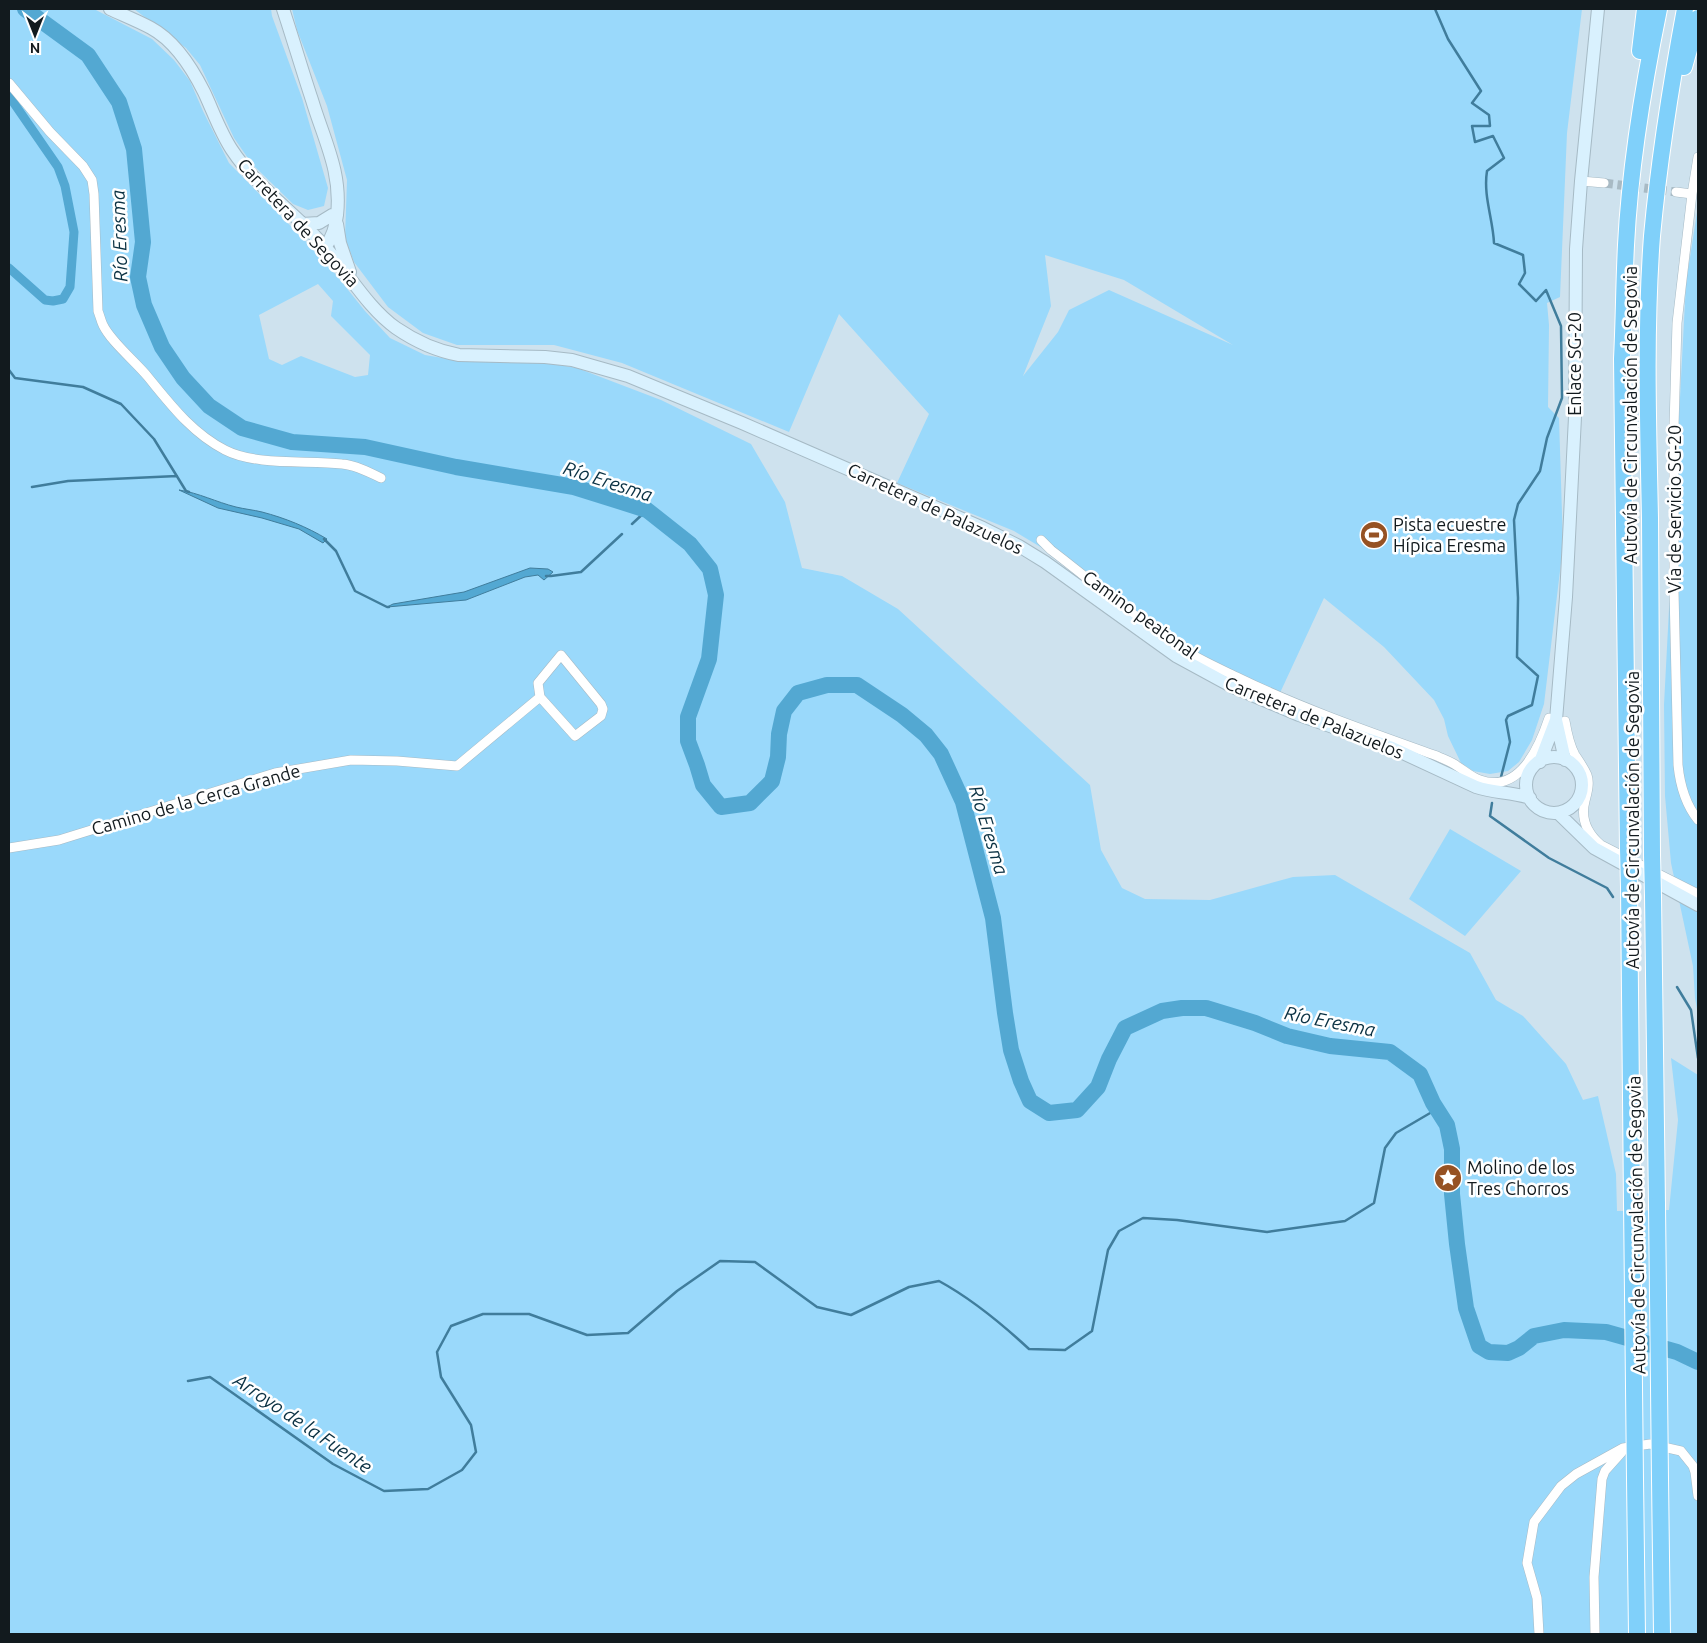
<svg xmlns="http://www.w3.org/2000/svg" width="1707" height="1643" font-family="Ubuntu,sans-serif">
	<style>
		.green { fill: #9ad9fb; fill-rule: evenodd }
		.water { fill: #53a8d2; stroke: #407d9c }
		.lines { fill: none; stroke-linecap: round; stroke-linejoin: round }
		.stream { stroke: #407d9c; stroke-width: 2.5 }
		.canal { stroke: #53a8d2; stroke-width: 9 }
		.river { stroke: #53a8d2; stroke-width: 16 }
		.street-tunnel { stroke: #a8bac4; stroke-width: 9; stroke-dasharray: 9 4.5; stroke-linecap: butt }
		.street-casing { stroke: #a6bac5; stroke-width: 10 }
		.secondary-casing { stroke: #a6bac5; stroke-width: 14 }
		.highway-casing { stroke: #fff; stroke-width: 18 }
		.street { stroke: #fff; stroke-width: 9 }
		.secondary { stroke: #d9f1fe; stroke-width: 12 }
		.highway { stroke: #80d0fa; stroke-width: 16 }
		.highway-bridge-casing { stroke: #fff; stroke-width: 18; stroke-linecap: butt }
		.highway-bridge { stroke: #80d0fa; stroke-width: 16 }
		.labels { text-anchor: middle; stroke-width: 5; stroke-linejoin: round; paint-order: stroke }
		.street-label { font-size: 18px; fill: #121a1e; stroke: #fff }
		.poi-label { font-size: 18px; fill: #121a1e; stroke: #fff; text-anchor: start }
		.water-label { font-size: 19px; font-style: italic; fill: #0a3143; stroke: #fff }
	</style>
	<rect width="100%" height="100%" fill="#cee2ee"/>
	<path class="green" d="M 9,9 L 94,9 L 152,39 L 174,60 L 190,81 L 203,111 L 229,163 L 324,260 L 365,311 L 390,338 L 425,355 L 466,362 L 542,362 L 577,368 L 661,400 L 751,444 L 785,502 L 802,568 L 842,576 L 898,609 L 1090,785 L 1101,850 L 1122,888 L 1145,899 L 1210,900 L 1293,877 L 1335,875 L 1470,953 L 1496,1000 L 1523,1016 L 1566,1064 L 1583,1100 L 1598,1096 L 1616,1174 L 1617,1211 L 1669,1210 L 1678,1120 L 1671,1058 L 1698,1075 L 1698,1634 L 9,1634 ZM 318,284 L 333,301 L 331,316 L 370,355 L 368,375 L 355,377 L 301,356 L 282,365 L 269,359 L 259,315 Z
		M 134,9 L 271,9 L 272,16 L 302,98 L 328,188 L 324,206 L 308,210 L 293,204 L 252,164 L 234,138 L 200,65 L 186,48 Z
		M 292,9 L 1582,9 L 1567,133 L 1560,297 L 1547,303 L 1549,325 L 1548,407 L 1559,418 L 1563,546 L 1544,704 L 1532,740 L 1519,762 L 1508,771 L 1490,774 L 1473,771 L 1461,763 L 1448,736 L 1444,719 L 1434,700 L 1384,647 L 1324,598 L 1279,695 L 1202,660 L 1092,578 L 1014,531 L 897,483 L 929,414 L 839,314 L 789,432 L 622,363 L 554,345 L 457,345 L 423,333 L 388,307 L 354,262 L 345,238 L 347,180 L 327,106 L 297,30 ZM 1045,255 L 1124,280 L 1233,345 L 1109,290 L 1069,310 L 1058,332 L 1023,376 L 1051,306 Z
		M 1698,206 L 1698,1015 L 1695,998 L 1693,966 L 1671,863 L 1665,796 L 1664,705 L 1686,283 Z
		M 1450,829 L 1521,871 L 1465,936 L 1409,899 Z"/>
	<path class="water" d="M 179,490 C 199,493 216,502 236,507 C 244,509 254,510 262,512 C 285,518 307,527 327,539 L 323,543 L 299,529 L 262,518 L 218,508 Z
		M 530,568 L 548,569 L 553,572 L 544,580 L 538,575 L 525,577 L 466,600 L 387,607 L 393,604 L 464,592 Z"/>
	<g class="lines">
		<path class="stream" d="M 1435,9 L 1448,39 L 1481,91 L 1472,103 L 1489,115 L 1490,126 L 1472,126 L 1475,142 L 1493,136 L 1504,158 L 1487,171 C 1483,196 1493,219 1494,243 L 1523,255 L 1525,273 L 1519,284 L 1536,301 L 1546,290 L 1561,326 L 1562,398 L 1547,438 L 1540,471 L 1518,504 L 1514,520 L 1518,598 L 1517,657 L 1538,676 L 1532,705 L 1508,716 L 1506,720 L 1510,742 L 1501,777
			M 9,370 L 15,378 L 83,387 L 121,404 L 154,439 L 186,491 L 189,492
			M 32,487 L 68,481 L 177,476
			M 632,524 L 647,510
			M 324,539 L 336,551 L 355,591 L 387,607 L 389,607
			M 546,576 L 551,576 L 581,572 L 622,534
			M 1492,803 L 1490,816 L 1549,858 L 1607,888 L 1613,897
			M 1677,987 L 1691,1010 L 1698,1058
			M 188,1381 L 210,1377 L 333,1464 L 384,1491 L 428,1489 L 462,1470 L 476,1452 L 471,1425 L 441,1377 L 437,1352 L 451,1326 L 483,1314 L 529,1314 L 587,1335 L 628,1333 L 677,1291 L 720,1261 L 755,1262 L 817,1307 L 851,1315 L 909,1287 L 939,1281 C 972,1299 1001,1323 1029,1349 L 1065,1350 L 1092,1331 L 1108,1250 L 1119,1231 L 1143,1218 L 1177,1220 L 1267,1232 L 1345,1221 L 1374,1203 L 1385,1148 L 1396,1133 L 1437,1109"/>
		<path class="canal" d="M 9,96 L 58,167 L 65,186 L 74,232 L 70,287 L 63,299 L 53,301 L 45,300 L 9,268"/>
		<path class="river" d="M 25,9 L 88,55 L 119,102 L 134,149 L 143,242 L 138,277 L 144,305 L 162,347 L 183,378 L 209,406 L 242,428 L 292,442 L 365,447 L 456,467 L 574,487 L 647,510 L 690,544 L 710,569 L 716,595 L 709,659 L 688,717 L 688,741 L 697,765 L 703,785 L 721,807 L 750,803 L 772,781 L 778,757 L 779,734 L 784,711 L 798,693 L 827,685 L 857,685 L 902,715 L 926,735 L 941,754 L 963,802 L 993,918 L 1005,1013 L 1011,1050 L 1021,1081 L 1030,1101 L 1049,1113 L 1077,1110 L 1098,1087 L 1109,1059 L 1125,1028 L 1162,1011 L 1182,1008 L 1206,1008 L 1255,1023 L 1287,1036 L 1330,1046 L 1390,1052 L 1420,1074 L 1433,1103 L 1447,1125 L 1452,1149 L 1452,1194 L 1457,1244 L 1466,1308 L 1479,1346 L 1489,1352 L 1508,1353 L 1519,1348 L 1534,1336 L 1564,1330 L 1606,1332 L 1677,1352 L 1698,1362"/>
		<path class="street-tunnel" d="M 1604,183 L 1676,192"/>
		<defs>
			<path id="street" d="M 9,83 L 50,132 L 83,166 L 92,180 L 94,194 L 98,311 C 100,316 101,321 103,325 C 111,342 136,362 148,377 C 171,405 192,433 225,450 C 256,466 307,460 342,464 C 355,465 369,472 381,478
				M 1581,181 L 1604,183
				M 1676,192 L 1692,194 L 1698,157
				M 1692,194 L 1677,323 L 1674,426 L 1674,591 L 1678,765 C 1680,785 1686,805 1698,820
				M 1041,540 L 1051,550 C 1093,582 1134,618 1178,646 C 1197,659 1218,668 1239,678 C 1303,709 1370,732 1437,756 C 1443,759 1452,762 1457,766 C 1465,771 1471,777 1480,780 C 1519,794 1539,748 1549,718
				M 561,655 L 601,704 L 603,709 L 601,716 L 575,736 L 540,697 L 538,683 Z
				M 1565,721 C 1567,733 1569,744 1575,755 C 1579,761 1584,768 1587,775 C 1590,783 1587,793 1585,801 C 1580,820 1588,834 1601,845 L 1698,894
				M 9,848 L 59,840 L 275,773 L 351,760 L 397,761 L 457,766 L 540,697
				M 1539,1634 L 1537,1598 L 1527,1563 L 1534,1522 L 1561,1486 L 1576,1474 L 1623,1448 L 1650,1444 L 1681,1451 L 1693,1466 L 1695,1472 L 1698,1496
				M 1595,1634 L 1594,1577 L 1602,1479 L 1605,1471 L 1622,1452"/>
			<path id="secondary" d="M 110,9 C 123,15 138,21 151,28 C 175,41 192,68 204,92 C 213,111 220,132 232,150 C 257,188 297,214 326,248 C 349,274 368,308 396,328 C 415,341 437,351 459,355 L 545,357 L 572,360 L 628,376 L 742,423 L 983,528 L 1019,546 L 1045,562 L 1176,656 L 1233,687 L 1299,715 L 1392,748 L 1476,787 C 1493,793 1512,792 1530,798
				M 283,9 C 293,39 302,70 312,100 C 324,140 342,172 337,215 C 335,227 333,237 325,247
				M 302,224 L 319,223 L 332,215
				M 337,224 L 340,243 L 350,272
				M1526 785a28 28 0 1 1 56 0a28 28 0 1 1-56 0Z
				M 1565,760 L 1556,720 L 1566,597 L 1575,417 L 1576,249 L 1581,181 L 1598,9
				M 1540,762 L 1556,720
				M 1558,813 L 1594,848 L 1698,905"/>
			<path id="highway" d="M 1640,51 L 1645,9
				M 1684,67 L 1698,18
				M 1628,849 L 1622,359 C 1624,321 1624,283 1626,245 C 1630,166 1643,87 1659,9
				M 1652,855 C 1652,742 1651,630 1650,518 C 1648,424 1645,330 1652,236 C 1659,160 1671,84 1685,9
				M 1629,887 L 1632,1202
				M 1653,896 L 1657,1205
				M 1635,1479 L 1637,1634
				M 1660,1479 L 1662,1634"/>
		</defs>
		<use href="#street" class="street-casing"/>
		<use href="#secondary" class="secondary-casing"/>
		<use href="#highway" class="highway-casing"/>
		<use href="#street" class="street"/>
		<use href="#secondary" class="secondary"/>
		<use href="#highway" class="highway"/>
		<defs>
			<path id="highway-bridge" d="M 1628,849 L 1629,887
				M 1652,855 L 1653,896
				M 1632,1202 L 1635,1479
				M 1657,1205 L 1660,1479"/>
		</defs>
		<use href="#highway-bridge" class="highway-bridge-casing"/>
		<use href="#highway-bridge" class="highway-bridge"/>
	</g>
	<defs>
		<symbol id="stadium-disc" viewBox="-11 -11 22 22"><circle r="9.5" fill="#965223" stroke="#fff"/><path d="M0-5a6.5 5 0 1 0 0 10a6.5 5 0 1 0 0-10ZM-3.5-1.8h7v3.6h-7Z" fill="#fff"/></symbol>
		<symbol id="sight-disc" viewBox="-11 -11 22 22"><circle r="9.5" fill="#965223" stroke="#fff"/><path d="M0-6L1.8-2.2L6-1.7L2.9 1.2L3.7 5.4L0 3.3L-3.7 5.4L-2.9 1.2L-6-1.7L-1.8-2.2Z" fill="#fff"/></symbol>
	</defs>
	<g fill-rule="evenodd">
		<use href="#stadium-disc" x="1358" y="519" width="32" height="32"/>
		<use href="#sight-disc" x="1432" y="1162" width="32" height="32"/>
	</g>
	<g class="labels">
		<g class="street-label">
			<text transform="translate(298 223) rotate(47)" y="6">Carretera de Segovia</text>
			<text transform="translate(1575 364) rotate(-90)" y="6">Enlace SG-20</text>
			<text transform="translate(1631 415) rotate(-90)" y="6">Autovía de Circunvalación de Segovia</text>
			<text transform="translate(935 509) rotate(25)" y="6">Carretera de Palazuelos</text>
			<text transform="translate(1675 509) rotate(-90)" y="6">Vía de Servicio SG-20</text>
			<text transform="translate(1140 615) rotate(36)" y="6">Camino peatonal</text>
			<text transform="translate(1314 718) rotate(22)" y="6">Carretera de Palazuelos</text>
			<text transform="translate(196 800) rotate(-16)" y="6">Camino de la Cerca Grande</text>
			<text transform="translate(1633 820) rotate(-90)" y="6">Autovía de Circunvalación de Segovia</text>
			<text transform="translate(1637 1225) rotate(-91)" y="6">Autovía de Circunvalación de Segovia</text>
		</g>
		<g class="poi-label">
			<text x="1393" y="531">Pista ecuestre<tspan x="1393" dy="21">Hípica Eresma</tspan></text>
			<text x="1467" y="1174">Molino de los<tspan x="1467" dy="21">Tres Chorros</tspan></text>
		</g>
		<g class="water-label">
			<text transform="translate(119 236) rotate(-92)" y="7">Río Eresma</text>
			<text transform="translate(608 481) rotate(18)" y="7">Río Eresma</text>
			<text transform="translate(989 830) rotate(73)" y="7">Río Eresma</text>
			<text transform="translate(1330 1021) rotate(11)" y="7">Río Eresma</text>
			<text transform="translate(303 1423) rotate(34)" y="7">Arroyo de la Fuente</text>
		</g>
	</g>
	<rect width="1707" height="1643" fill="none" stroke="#121a1e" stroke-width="20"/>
	<g transform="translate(35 35) rotate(180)" stroke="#ffffff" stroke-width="4" paint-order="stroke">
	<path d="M0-4L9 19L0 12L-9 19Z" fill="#121a1e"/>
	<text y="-8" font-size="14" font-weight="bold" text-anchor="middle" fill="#121a1e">N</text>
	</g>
</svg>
